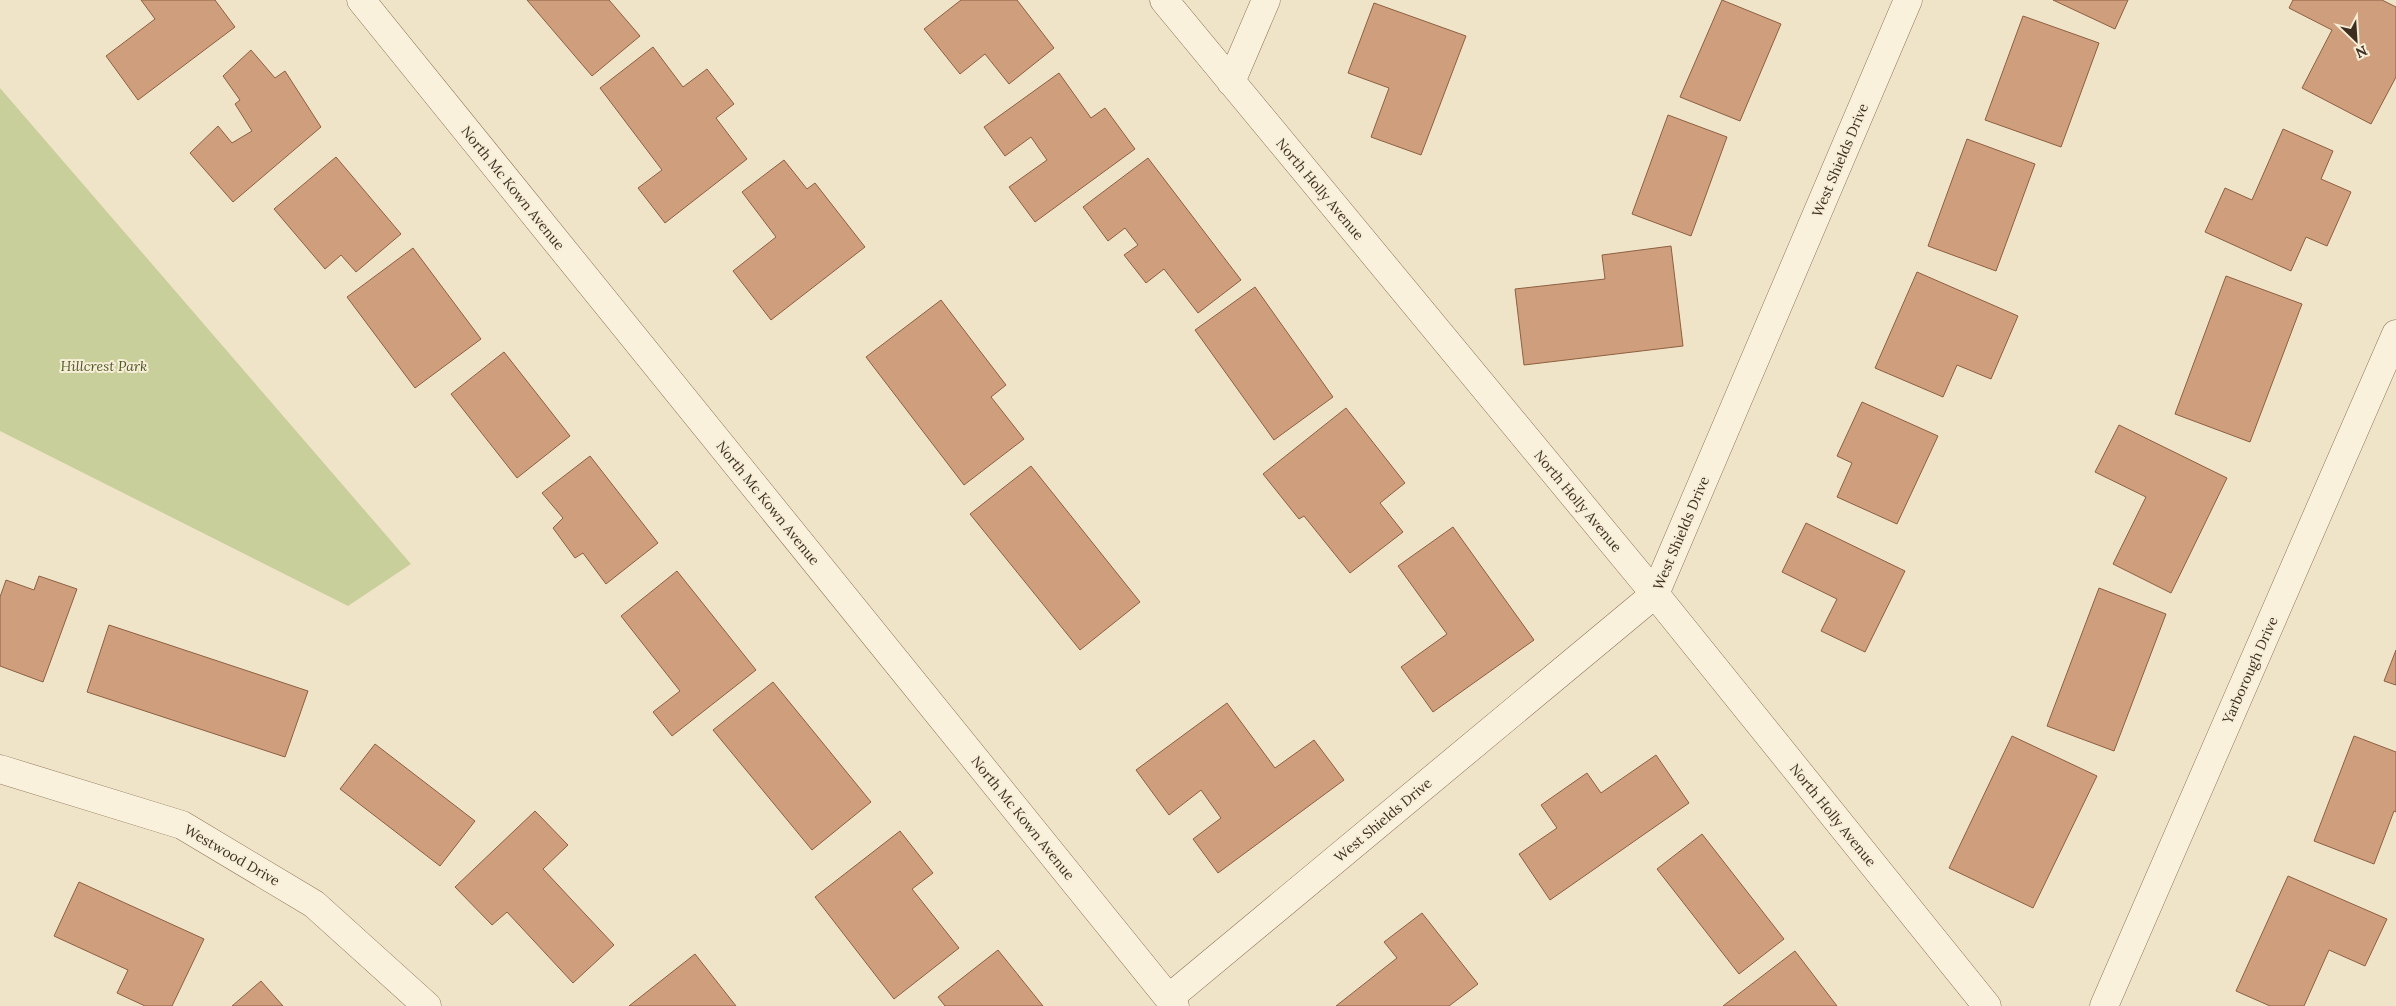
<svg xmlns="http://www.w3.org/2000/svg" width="2396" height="1006" font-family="Lora,serif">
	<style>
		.green { fill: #c9cf9b }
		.building { fill: #cf9f7d; stroke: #8d5f41 }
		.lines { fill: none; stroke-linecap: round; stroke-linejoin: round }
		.minor-casing { stroke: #8d765c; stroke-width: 29 }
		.minor { stroke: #faf1dc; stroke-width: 28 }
		.labels { text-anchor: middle; stroke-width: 4; stroke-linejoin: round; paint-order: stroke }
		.street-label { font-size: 14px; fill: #3d2e20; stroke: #f7eed8 }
		.park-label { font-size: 14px; font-style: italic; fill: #4d5a26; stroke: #f7eed8 }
	</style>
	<rect width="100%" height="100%" fill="#f0e4c8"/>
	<path class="green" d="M 0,88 L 411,564 L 348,606 L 0,431 Z"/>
	<path class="building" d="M 141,0 L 215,0 L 235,27 L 138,100 L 106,56 L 155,19 Z
		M 527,0 L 609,0 L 640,36 L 592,76 Z
		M 961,0 L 1017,0 L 1054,48 L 1009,84 L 985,54 L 960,74 L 924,29 Z
		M 1722,0 L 1781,24 L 1740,121 L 1680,97 Z
		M 2053,0 L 2128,0 L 2115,29 Z
		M 2293,0 L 2382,0 L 2396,7 L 2396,77 L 2371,124 L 2302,88 L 2332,30 L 2289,8 Z
		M 1374,3 L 1466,36 L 1421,155 L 1371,137 L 1389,88 L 1348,73 Z
		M 2023,16 L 2099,43 L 2061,147 L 1985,120 Z
		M 653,47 L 683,87 L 707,69 L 734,104 L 716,118 L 747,159 L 665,223 L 638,188 L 662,170 L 600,88 Z
		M 251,50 L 275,78 L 285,71 L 321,127 L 233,202 L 190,153 L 218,126 L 232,143 L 252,131 L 235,104 L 240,100 L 223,76 Z
		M 1059,73 L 1091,118 L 1105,108 L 1135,149 L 1035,222 L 1009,187 L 1047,160 L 1031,137 L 1005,156 L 984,127 Z
		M 1668,115 L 1727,137 L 1691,236 L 1632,214 Z
		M 2283,129 L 2333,151 L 2321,179 L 2351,192 L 2327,246 L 2306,237 L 2291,271 L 2205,232 L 2225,188 L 2252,200 Z
		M 1967,139 L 2035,164 L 1996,271 L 1928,246 Z
		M 336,157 L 401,234 L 356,272 L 341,255 L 325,269 L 274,209 Z
		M 1148,158 L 1241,280 L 1198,313 L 1164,269 L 1146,283 L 1124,255 L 1138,245 L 1125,228 L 1108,241 L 1083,207 Z
		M 784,160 L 807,189 L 815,183 L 865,247 L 771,320 L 733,271 L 776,237 L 742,192 Z
		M 1671,246 L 1683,346 L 1524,365 L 1515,289 L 1605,279 L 1602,255 Z
		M 413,248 L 481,339 L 415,388 L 347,297 Z
		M 1917,272 L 2018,316 L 1991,379 L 1957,365 L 1943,397 L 1875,368 Z
		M 2226,276 L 2302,304 L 2250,442 L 2175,414 Z
		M 1255,287 L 1333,397 L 1274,440 L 1195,330 Z
		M 941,300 L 1006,385 L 991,397 L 1024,439 L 964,485 L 866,357 Z
		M 504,352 L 570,436 L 517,478 L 451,394 Z
		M 1862,402 L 1938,436 L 1897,524 L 1837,497 L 1852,463 L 1837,456 Z
		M 1346,408 L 1405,483 L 1380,503 L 1403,532 L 1350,573 L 1304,516 L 1299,519 L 1263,474 Z
		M 2119,425 L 2227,478 L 2171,593 L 2113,564 L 2146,497 L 2095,472 Z
		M 590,456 L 658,543 L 606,584 L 583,553 L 575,558 L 553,528 L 563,518 L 542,493 Z
		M 1031,466 L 1140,602 L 1080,650 L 970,514 Z
		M 1806,523 L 1905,571 L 1865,652 L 1821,631 L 1837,599 L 1782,572 Z
		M 1453,527 L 1534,640 L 1433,712 L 1401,667 L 1447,634 L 1398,566 Z
		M 677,571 L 756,670 L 672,736 L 653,712 L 680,691 L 621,616 Z
		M 39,576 L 77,589 L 43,682 L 0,666 L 0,597 L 6,580 L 34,590 Z
		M 2099,588 L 2166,614 L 2114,751 L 2047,726 Z
		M 109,625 L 308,691 L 285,757 L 87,692 Z
		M 2396,650 L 2396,685 L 2384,681 Z
		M 773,682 L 871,802 L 812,850 L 713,730 Z
		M 1227,703 L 1275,768 L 1314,740 L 1344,780 L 1218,873 L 1193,839 L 1221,818 L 1201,790 L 1169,815 L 1136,770 Z
		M 2012,736 L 2097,776 L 2033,908 L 1949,868 Z
		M 2354,736 L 2396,752 L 2396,812 L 2394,811 L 2374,864 L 2314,841 Z
		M 375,744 L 475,821 L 440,866 L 340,789 Z
		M 1656,755 L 1689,803 L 1550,900 L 1519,854 L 1557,828 L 1541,805 L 1587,773 L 1601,793 Z
		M 535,811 L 568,845 L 543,869 L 614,945 L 573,983 L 507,912 L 492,925 L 455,887 Z
		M 900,831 L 933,873 L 912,889 L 959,948 L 894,999 L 815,897 Z
		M 1702,834 L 1784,939 L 1739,974 L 1657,869 Z
		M 2288,876 L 2387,919 L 2365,966 L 2329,950 L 2304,1006 L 2270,1006 L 2236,991 Z
		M 79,882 L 204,939 L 172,1006 L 145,1006 L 117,993 L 128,970 L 54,936 Z
		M 1422,913 L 1478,984 L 1449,1006 L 1336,1006 L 1397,958 L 1384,942 Z
		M 998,950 L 1043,1006 L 945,1006 L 938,997 Z
		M 1795,951 L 1837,1006 L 1723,1006 Z
		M 695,954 L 736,1006 L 629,1006 Z
		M 261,981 L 283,1006 L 232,1006 Z"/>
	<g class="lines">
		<defs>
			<path id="minor" d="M 361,0 L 1175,1006
				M 1164,0 L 1655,594 L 1987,1006
				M 1231,82 L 1266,0
				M 0,769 L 182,825 L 314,904 L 427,1006
				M 1169,998 L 1655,594 L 1908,0
				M 2104,1006 L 2396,334"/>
		</defs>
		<use href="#minor" class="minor-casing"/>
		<use href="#minor" class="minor"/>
	</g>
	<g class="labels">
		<g class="street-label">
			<text transform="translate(1840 160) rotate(-67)" y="5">West Shields Drive</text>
			<text transform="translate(513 188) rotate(51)" y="5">North Mc Kown Avenue</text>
			<text transform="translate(1320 189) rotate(50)" y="5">North Holly Avenue</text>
			<text transform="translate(1578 501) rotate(50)" y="5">North Holly Avenue</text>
			<text transform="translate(768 503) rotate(51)" y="5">North Mc Kown Avenue</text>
			<text transform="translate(1681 533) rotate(-67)" y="5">West Shields Drive</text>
			<text transform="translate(2250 670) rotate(-66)" y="5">Yarborough Drive</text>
			<text transform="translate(1833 815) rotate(51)" y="5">North Holly Avenue</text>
			<text transform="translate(1023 818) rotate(51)" y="5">North Mc Kown Avenue</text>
			<text transform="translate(1383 820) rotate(-40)" y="5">West Shields Drive</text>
			<text transform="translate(232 855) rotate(30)" y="5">Westwood Drive</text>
		</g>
		<g class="park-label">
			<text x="104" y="371">Hillcrest Park</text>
		</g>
	</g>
	<g transform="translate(2356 40) rotate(155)" stroke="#f7eed8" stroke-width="4" paint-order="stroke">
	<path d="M0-4L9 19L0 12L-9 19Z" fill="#3d2e20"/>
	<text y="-8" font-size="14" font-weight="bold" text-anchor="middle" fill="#3d2e20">N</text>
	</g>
</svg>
